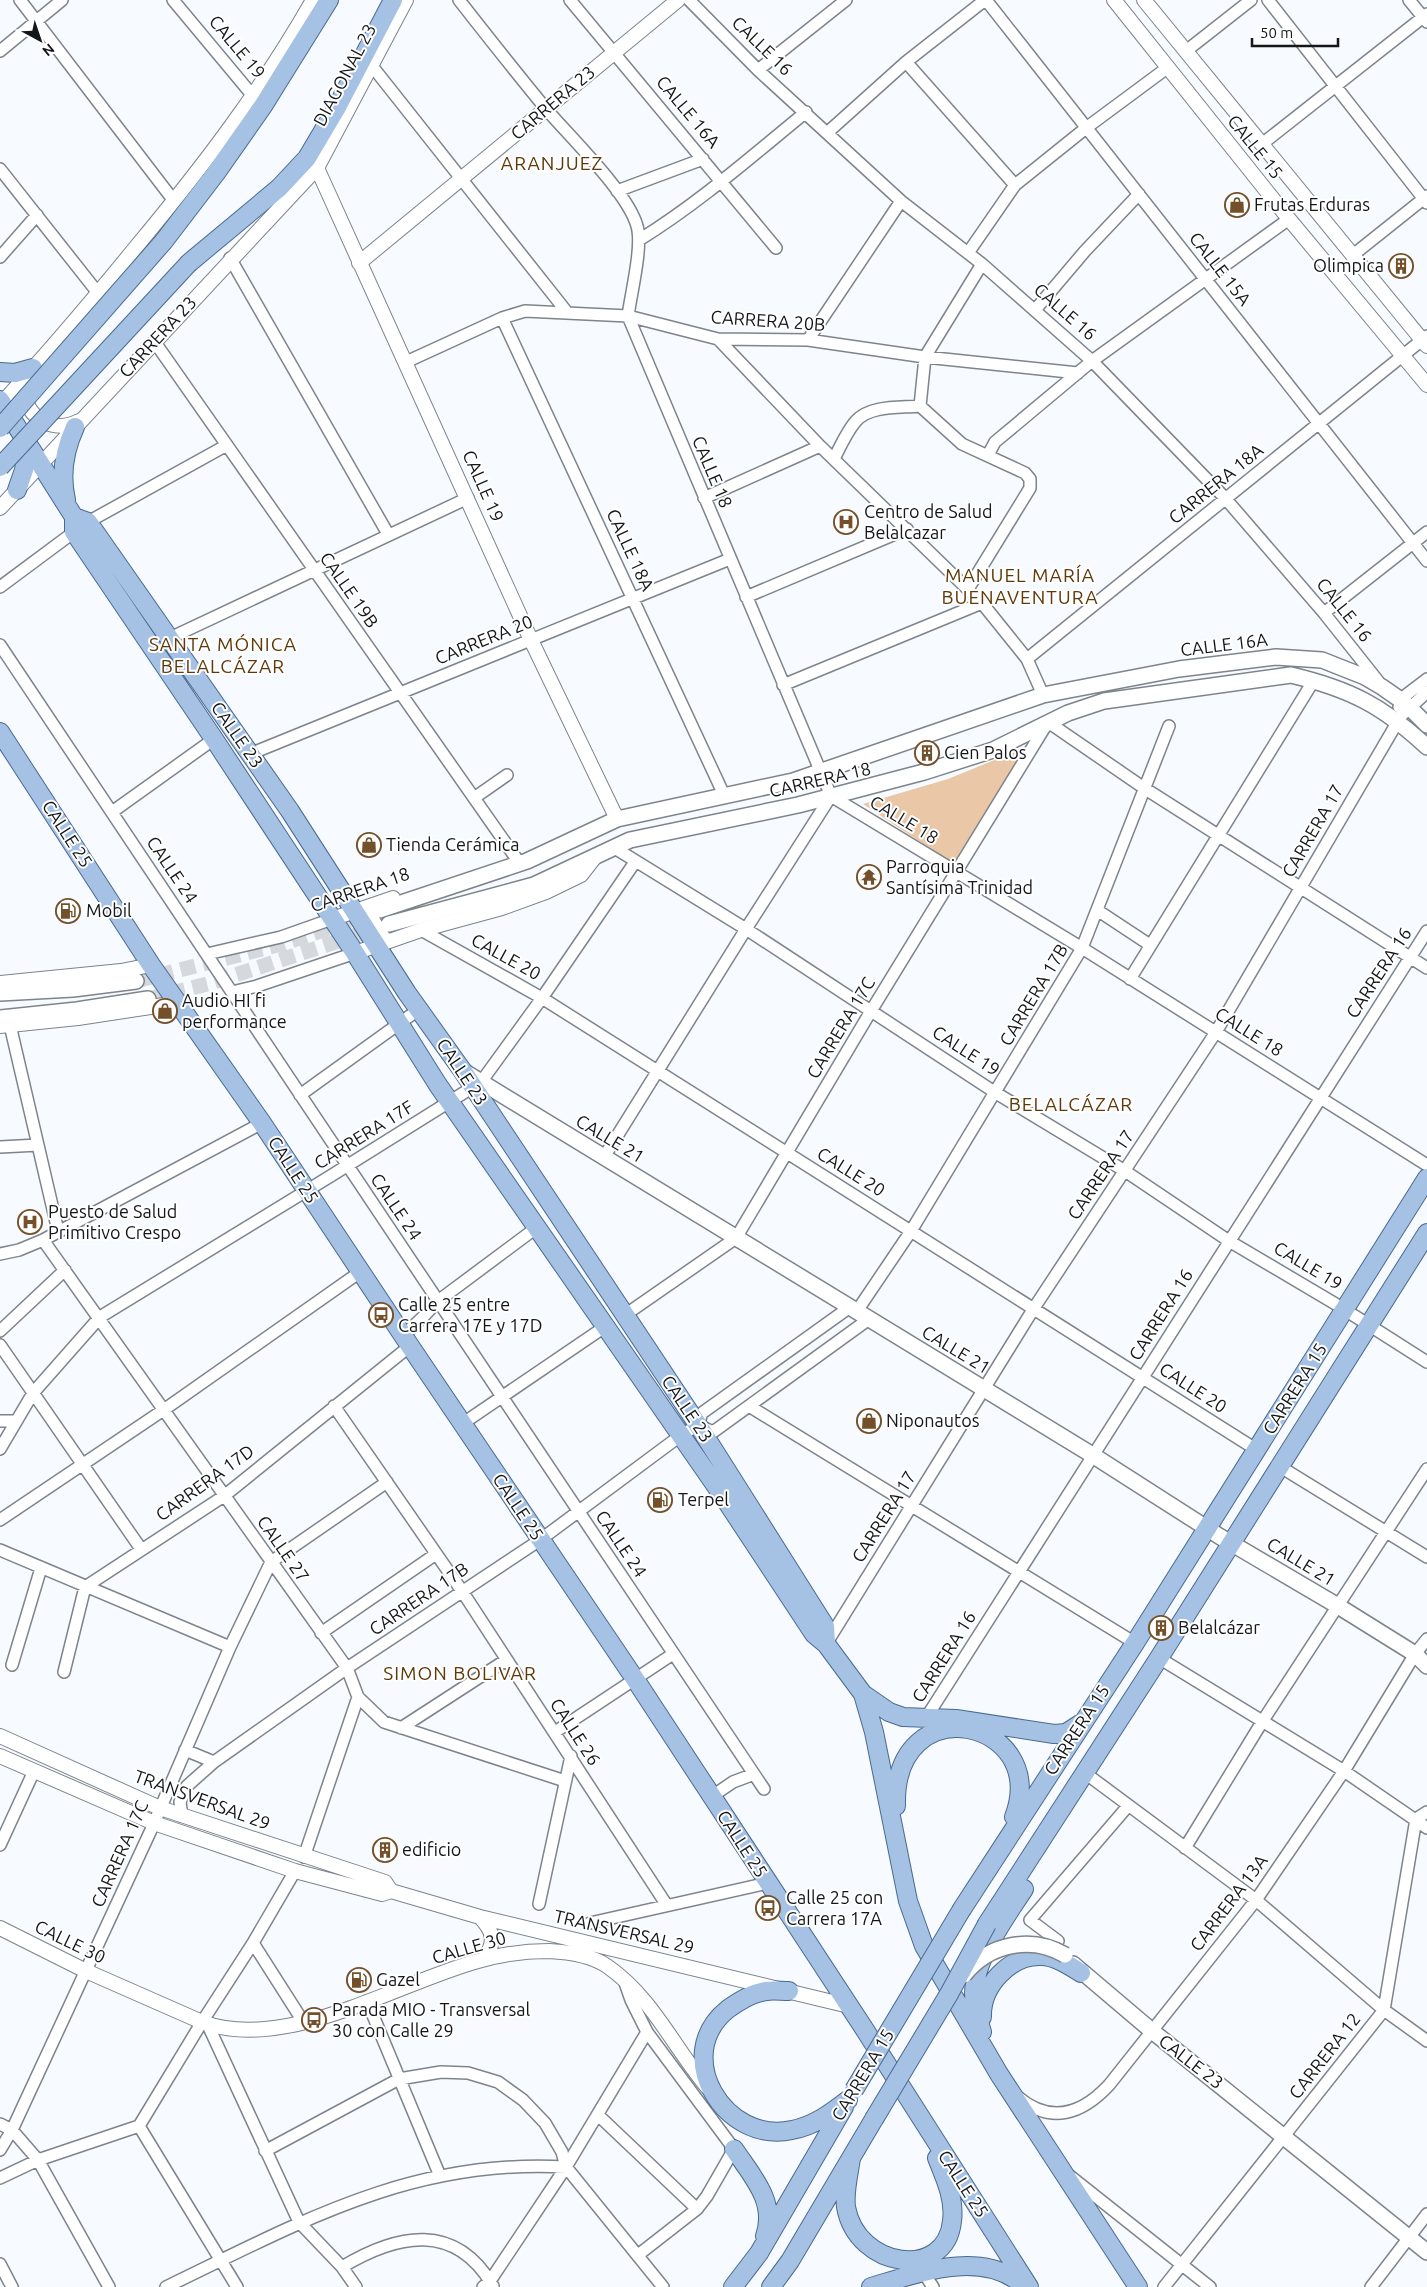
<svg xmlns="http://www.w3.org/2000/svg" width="1427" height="2287" font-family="Ubuntu,sans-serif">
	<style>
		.green { fill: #e9c7a7 }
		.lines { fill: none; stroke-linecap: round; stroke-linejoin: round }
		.secondary-tunnel { stroke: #d5d8dc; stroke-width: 15; stroke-dasharray: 15 8; stroke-linecap: butt }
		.minor-casing { stroke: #7d848c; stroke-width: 14 }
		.tertiary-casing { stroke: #7d848c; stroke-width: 16 }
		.secondary-casing { stroke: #7d848c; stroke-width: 18 }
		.primary-casing { stroke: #4b6a91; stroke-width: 20 }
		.minor { stroke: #fff; stroke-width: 11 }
		.tertiary { stroke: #fff; stroke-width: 14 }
		.secondary { stroke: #fff; stroke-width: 15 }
		.primary { stroke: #a5c1e3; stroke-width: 18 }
		.secondary-bridge-casing { stroke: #7d848c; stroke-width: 18; stroke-linecap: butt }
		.primary-bridge-casing { stroke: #4b6a91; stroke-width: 20; stroke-linecap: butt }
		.secondary-bridge { stroke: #fff; stroke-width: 15 }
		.primary-bridge { stroke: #a5c1e3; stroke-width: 18 }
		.labels { text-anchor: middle; stroke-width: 4; stroke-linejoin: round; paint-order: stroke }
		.street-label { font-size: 18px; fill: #141619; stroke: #fff }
		.poi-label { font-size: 18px; fill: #141619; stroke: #fff; text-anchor: start }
		.neighbourhood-label { font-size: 19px; letter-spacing: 1px; fill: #603908; stroke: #fff }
	</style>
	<rect width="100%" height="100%" fill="#f7fafe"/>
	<path class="green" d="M 1014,752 L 1022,757 L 957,866 L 863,804 L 948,779 Z"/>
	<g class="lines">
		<path class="secondary-tunnel" d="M 136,981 L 282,944 L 368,915
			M 148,999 L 211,983 L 378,928"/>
		<defs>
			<path id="minor" d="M 20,0 L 174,201
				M 173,0 L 253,96
				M 459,0 C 488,37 517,74 547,110 C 571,138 628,193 637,226 C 643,246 631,293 628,316 L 831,796 L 1082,948 L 1427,1165
				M 570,0 L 776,248
				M 689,0 L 758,70 L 901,201 L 982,264 L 1092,361 L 1225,498 L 1324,613 L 1378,681
				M 986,0 L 1427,561
				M 1268,0 L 1427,203
				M 1409,0 L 1427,22
				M 0,51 L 62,0
				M 1186,51 L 1251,0
				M 906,62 L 1015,185
				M 372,66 L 566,311
				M 758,70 L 846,0
				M 828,132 L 906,62 L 985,0
				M 1262,144 L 1427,14
				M 0,169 L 98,293
				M 617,191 L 703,159
				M 639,240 C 699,203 752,156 806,112
				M 968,253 L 1015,185 L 1086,128 L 1167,68
				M 1353,255 L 1427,196
				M 0,257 L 37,215
				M 230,258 L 388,534
				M 1035,310 L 1085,251 L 1139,194
				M 502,318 L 725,797
				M 718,339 L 820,446 L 982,603 L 1027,659 L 1043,695
				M 808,340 L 901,201
				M 154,341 L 516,858
				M 406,362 L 502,318 L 525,311 L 628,316 L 718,339 L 808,340 L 925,357 L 1078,373
				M 920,406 L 962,444 L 1025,473 L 1030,479 L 1030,488 L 968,589
				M 920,406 L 925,357 L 982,264
				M 988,455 L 995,442 L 1092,361 L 1289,219
				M 834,459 C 840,447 847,431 856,421 C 870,405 900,408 920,406
				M 704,498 L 820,446
				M 88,522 L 227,445
				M 0,587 L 74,532
				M 746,597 L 907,529
				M 1324,613 L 1427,532
				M 170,638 L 468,498
				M 0,645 L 764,1789
				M 1027,659 L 1427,336
				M 783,685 L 982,603
				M 1399,707 L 1406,695 L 1427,679
				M 250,754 L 730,559
				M 474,798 L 507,775
				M 112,812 L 214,739
				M 613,847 L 746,929 L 996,1093 L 1125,1171 L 1229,1241 L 1339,1306 L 1427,1362
				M 1097,910 L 1150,945
				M 421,930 L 542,998 L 1257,1450
				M 207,954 L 281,937 L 332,919
				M 1130,979 L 1314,680
				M 232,992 L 257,986 L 355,953
				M 10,1025 L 58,1231
				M 300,1095 L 418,1010
				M 0,1147 L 38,1145
				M 604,1157 L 746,929 L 831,796
				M 43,1240 L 347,1668 L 358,1697 L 384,1722 L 565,1781
				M 0,1254 L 19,1250 L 43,1240 L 262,1123
				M 857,1311 L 911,1231 L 1082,948 L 1169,726
				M 625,1315 L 736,1238 L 871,1011 L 1048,722 L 1144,788 L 1427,968
				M 0,1331 L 65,1270
				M 403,1336 L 423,1317 L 438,1301 L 536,1228
				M 0,1345 L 141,1549
				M 334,1406 L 462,1591 L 666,1904
				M 749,1406 L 1135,1643
				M 0,1421 L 15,1421
				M 462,1424 L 606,1326
				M 698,1425 L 713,1432 L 869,1319
				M 0,1449 L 33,1393 L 100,1317 L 329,1177 L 481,1082 L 542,998 L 635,862
				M 1279,1466 L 1427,1557
				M 0,1520 L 165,1409 L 360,1272
				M 0,1550 L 230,1647
				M 321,1633 L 436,1554
				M 826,1644 L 1034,1308 L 1216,1032 L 1401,716 L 1427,692
				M 1159,1658 L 1344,1771 L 1427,1828
				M 12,1665 L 41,1568
				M 64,1672 L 85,1587 L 224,1496 L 410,1346
				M 926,1718 L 1427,931
				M 401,1728 L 506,1660
				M 555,1732 L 673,1654
				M 185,1750 L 214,1762
				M 1085,1773 L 1256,1900 L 1384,2010 L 1427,2041
				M 711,1797 L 733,1782 L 754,1774
				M 182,1816 L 180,1802 L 187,1786 L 214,1762 L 347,1668 L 540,1540 L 680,1436 L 698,1425 L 702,1413 L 850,1307
				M 0,1845 L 34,1771
				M 1185,1848 L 1262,1722 L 1427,1469
				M 304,1857 L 358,1697
				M 539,1904 L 571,1756
				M 590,1923 L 768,1883
				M 1058,1941 L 1030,1920 L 1128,1806
				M 253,1943 L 304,2023
				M 624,1980 L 631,2000 L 647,2032 L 734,2149 L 707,2196 L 697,2209 L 638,2255
				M 367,2001 L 440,2176
				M 207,2023 L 299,2222 L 342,2267 L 356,2287
				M 1018,2097 C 1051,2125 1082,2114 1109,2085 L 1256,1900 L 1344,1771 L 1415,1654 L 1427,1639
				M 598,2115 L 697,2209
				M 0,2124 L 12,2130 L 38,2160 L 109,2287
				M 139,2126 L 237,2287
				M 0,2150 L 12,2130 L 151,1830 L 230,1647 L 271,1562 L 387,1482
				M 265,2151 L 399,2079 L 441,2072 L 468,2073 L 498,2082 L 523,2100 L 545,2123 L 562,2152 L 566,2167 L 663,2287
				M 1070,2176 L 1210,2287
				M 0,2178 L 38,2160 L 139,2126 L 202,2022 L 253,1943 L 295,1871
				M 0,2264 L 12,2287
				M 342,2267 C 397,2234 455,2221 493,2286
				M 923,2272 L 933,2287
				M 166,2287 C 299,2223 412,2158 566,2167
				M 483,2287 L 490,2281 L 566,2167 L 647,2032
				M 1164,2287 L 1384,2010 L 1416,1819 L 1427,1812
				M 1371,2287 L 1427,2214"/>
			<path id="tertiary" d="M 1114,0 L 1289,219 L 1427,385
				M 1144,0 L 1427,346
				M 317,168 L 531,640 L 617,819
				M 359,263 L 678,0
				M 24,390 C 26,419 54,434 79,421
				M 0,405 C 47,354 92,301 136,247 C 201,169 263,88 313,0
				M 0,508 L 317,168 L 406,0
				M 365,908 L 386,942
				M 332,919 L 393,898
				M 355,953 L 421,930 L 502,908 L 546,892 L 581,875 L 595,857
				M 0,983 L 121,971 L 151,965
				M 0,1026 L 78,1018 L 177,1003
				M 0,1736 L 160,1808 L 385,1882 L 391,1891
				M 0,1756 L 154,1823 L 295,1871 L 382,1894 L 391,1891 L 480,1917 L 849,2006
				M 480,1917 C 494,1932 496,1942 484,1959
				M 0,1928 L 86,1971 L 202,2022 C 286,2053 397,1983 478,1961 C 502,1954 525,1951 549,1951 C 568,1952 591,1955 607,1966 C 652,1997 674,2048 708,2088"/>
			<path id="secondary" d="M 380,910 L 527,861 L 617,819 L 793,781 L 1043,695 L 1179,669 L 1276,657 L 1322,660 L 1365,677 L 1382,687 L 1405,703 L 1427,725
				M 389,924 L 534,885 L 630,840 L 798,805 L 924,772 L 993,750 L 1068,713 L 1104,701 L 1291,675 C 1350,689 1383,706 1427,747
				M 0,993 L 73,989 L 136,981
				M 0,1018 L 77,1010 L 148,999
				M 463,1071 L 1094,1456 L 1219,1536 L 1338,1606 L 1415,1654 L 1427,1666
				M 1073,1964 L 1152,2031 L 1427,2252"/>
			<path id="primary" d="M 164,241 L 216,173 L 263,106 L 329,0
				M 189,263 L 279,188 L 307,158 L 336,109 L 393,0
				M 0,372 L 15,373 L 33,368
				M 0,400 L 74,517 L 74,532 L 214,739 L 355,953 L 438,1085 L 725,1499 L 814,1634 L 826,1644
				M 17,490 L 24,470 L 27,443
				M 66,500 C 60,474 64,451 75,427
				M 74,517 L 88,522 L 290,811 L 407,993 L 462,1070 L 698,1425 L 825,1626 L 826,1644 L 863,1694 L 874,1732 L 908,1901 L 924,1946 L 999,2074 L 1138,2287
				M 0,732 L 151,965 L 262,1123 L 410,1346 L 635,1679 L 865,2030 L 1029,2287
				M 863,1694 L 889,1712 L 903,1717 L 956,1719 L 1054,1734 L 1066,1733 L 1080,1724
				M 896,1806 C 893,1684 1051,1719 1014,1817
				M 962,1909 L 1135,1643 L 1427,1178
				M 987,1924 L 1159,1658 L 1427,1233
				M 789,1991 C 781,1991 773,1990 766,1991 C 752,1993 739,2001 728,2009 C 670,2055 725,2145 792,2130 C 814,2126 831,2113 848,2100
				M 982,2017 C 981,1986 1010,1955 1041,1956 C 1055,1956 1070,1966 1081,1973
				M 982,2032 C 978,2019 974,2007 974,1994 C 974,1959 1006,1917 1024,1889
				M 734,2149 C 752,2176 777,2202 765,2236
				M 851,2158 C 849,2173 844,2192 846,2207 C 857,2269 946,2281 952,2221 C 955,2199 945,2178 937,2158
				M 733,2287 L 759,2253 L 844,2107
				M 771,2287 L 790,2261 L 874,2119
				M 871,2287 C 919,2273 981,2249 1023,2285"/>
		</defs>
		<use href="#minor" class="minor-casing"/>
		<use href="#tertiary" class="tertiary-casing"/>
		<use href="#secondary" class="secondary-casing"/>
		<use href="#primary" class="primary-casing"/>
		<use href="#minor" class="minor"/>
		<use href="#tertiary" class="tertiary"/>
		<use href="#secondary" class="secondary"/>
		<use href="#primary" class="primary"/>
		<defs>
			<path id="secondary-bridge" d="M 964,1975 C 988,1944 1031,1935 1065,1955"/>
			<path id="primary-bridge" d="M 0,428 L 164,241
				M 0,467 L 189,263
				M 854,2090 L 962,1909
				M 874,2119 L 949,1994 L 987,1924"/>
		</defs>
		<use href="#secondary-bridge" class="secondary-bridge-casing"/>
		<use href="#primary-bridge" class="primary-bridge-casing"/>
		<use href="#secondary-bridge" class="secondary-bridge"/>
		<use href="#primary-bridge" class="primary-bridge"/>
	</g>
	<defs>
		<symbol id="shop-ring" viewBox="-11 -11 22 22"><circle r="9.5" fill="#fff" stroke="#74502a" stroke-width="1.5"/><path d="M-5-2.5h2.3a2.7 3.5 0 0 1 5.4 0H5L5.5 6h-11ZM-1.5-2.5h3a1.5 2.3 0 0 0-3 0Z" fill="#74502a"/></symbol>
		<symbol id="building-ring" viewBox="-11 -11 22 22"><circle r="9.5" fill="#fff" stroke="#74502a" stroke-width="1.5"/><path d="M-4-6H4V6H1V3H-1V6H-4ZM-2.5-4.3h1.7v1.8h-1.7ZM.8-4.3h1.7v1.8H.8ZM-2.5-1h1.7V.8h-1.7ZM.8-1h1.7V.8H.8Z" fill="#74502a"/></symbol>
		<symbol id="hospital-ring" viewBox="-11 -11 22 22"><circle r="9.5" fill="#fff" stroke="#74502a" stroke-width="1.5"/><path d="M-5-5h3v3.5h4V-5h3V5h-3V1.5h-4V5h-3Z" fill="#74502a"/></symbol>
		<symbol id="temple-ring" viewBox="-11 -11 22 22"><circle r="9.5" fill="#fff" stroke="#74502a" stroke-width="1.5"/><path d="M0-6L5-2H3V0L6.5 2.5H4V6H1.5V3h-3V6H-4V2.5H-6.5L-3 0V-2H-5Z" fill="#74502a"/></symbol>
		<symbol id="fuel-ring" viewBox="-11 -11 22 22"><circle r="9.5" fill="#fff" stroke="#74502a" stroke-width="1.5"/><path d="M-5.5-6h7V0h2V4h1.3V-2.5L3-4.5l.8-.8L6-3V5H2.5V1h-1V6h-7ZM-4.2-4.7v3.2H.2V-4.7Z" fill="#74502a"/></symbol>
		<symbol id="bus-ring" viewBox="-11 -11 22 22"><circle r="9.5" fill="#fff" stroke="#74502a" stroke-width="1.5"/><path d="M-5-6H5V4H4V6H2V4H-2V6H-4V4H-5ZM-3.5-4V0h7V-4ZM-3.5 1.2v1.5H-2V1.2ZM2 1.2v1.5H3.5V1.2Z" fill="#74502a"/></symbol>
	</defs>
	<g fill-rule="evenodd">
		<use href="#shop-ring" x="1223" y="191" width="28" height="28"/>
		<use href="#building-ring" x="1387" y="252" width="28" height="28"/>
		<use href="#hospital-ring" x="832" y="508" width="28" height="28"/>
		<use href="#building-ring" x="913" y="739" width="28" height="28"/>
		<use href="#shop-ring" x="355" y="831" width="28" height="28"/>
		<use href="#temple-ring" x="855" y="863" width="28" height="28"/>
		<use href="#fuel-ring" x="54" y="897" width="28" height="28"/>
		<use href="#shop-ring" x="151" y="997" width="28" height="28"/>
		<use href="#hospital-ring" x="16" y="1208" width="28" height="28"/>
		<use href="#bus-ring" x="367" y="1301" width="28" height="28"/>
		<use href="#shop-ring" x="855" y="1407" width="28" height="28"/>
		<use href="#fuel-ring" x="646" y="1486" width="28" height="28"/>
		<use href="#building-ring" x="1147" y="1614" width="28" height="28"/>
		<use href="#building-ring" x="371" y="1836" width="28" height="28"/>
		<use href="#bus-ring" x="754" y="1894" width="28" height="28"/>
		<use href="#fuel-ring" x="345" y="1966" width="28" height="28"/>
		<use href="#bus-ring" x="300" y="2006" width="28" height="28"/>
	</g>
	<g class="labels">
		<g class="street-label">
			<text transform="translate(762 46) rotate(44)" y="6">CALLE 16</text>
			<text transform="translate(237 47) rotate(50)" y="6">CALLE 19</text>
			<text transform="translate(345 75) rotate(-62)" y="6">DIAGONAL 23</text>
			<text transform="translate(553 103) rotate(-40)" y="6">CARRERA 23</text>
			<text transform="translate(688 112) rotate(50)" y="6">CALLE 16A</text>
			<text transform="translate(1255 147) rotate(51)" y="6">CALLE 15</text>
			<text transform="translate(1220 269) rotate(52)" y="6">CALLE 15A</text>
			<text transform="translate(1065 312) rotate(41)" y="6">CALLE 16</text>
			<text transform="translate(768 321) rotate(4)" y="6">CARRERA 20B</text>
			<text transform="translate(158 337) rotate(-47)" y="6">CARRERA 23</text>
			<text transform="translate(712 472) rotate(67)" y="6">CALLE 18</text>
			<text transform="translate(1216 484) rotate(-39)" y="6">CARRERA 18A</text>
			<text transform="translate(483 486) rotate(66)" y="6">CALLE 19</text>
			<text transform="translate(630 550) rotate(65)" y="6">CALLE 18A</text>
			<text transform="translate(349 590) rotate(55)" y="6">CALLE 19B</text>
			<text transform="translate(1344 610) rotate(51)" y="6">CALLE 16</text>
			<text transform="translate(484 640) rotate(-22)" y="6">CARRERA 20</text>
			<text transform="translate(1224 645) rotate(-7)" y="6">CALLE 16A</text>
			<text transform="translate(237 735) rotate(55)" y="6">CALLE 23</text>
			<text transform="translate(820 780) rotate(-13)" y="6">CARRERA 18</text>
			<text transform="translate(904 820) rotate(31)" y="6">CALLE 18</text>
			<text transform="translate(1313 831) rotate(-60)" y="6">CARRERA 17</text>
			<text transform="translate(67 834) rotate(57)" y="6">CALLE 25</text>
			<text transform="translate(172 870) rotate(56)" y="6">CALLE 24</text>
			<text transform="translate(360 890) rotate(-19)" y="6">CARRERA 18</text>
			<text transform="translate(506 957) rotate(29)" y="6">CALLE 20</text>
			<text transform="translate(1379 973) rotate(-57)" y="6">CARRERA 16</text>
			<text transform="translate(1034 995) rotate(-59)" y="6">CARRERA 17B</text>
			<text transform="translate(841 1028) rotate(-59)" y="6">CARRERA 17C</text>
			<text transform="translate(1249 1032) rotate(32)" y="6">CALLE 18</text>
			<text transform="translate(966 1051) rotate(33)" y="6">CALLE 19</text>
			<text transform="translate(462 1072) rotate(56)" y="6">CALLE 23</text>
			<text transform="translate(364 1135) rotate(-32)" y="6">CARRERA 17F</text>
			<text transform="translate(610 1139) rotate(31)" y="6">CALLE 21</text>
			<text transform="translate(293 1170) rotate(57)" y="6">CALLE 25</text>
			<text transform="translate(851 1172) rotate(32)" y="6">CALLE 20</text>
			<text transform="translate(1101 1175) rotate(-56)" y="6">CARRERA 17</text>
			<text transform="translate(396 1207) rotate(56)" y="6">CALLE 24</text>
			<text transform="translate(1308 1266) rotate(31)" y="6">CALLE 19</text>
			<text transform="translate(1161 1315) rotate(-58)" y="6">CARRERA 16</text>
			<text transform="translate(956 1350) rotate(31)" y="6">CALLE 21</text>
			<text transform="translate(1193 1388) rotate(33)" y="6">CALLE 20</text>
			<text transform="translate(1295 1389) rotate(-58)" y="6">CARRERA 15</text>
			<text transform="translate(687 1409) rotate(56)" y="6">CALLE 23</text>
			<text transform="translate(205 1483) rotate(-36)" y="6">CARRERA 17D</text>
			<text transform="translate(518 1507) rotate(56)" y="6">CALLE 25</text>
			<text transform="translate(884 1517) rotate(-58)" y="6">CARRERA 17</text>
			<text transform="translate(621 1544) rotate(56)" y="6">CALLE 24</text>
			<text transform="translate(283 1549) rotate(55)" y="6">CALLE 27</text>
			<text transform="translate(1301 1562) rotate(31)" y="6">CALLE 21</text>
			<text transform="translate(419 1599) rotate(-34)" y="6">CARRERA 17B</text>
			<text transform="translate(944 1657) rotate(-58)" y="6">CARRERA 16</text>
			<text transform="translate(1077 1730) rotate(-57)" y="6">CARRERA 15</text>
			<text transform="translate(575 1732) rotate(57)" y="6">CALLE 26</text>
			<text transform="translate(202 1800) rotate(20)" y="6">TRANSVERSAL 29</text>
			<text transform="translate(742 1844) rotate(57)" y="6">CALLE 25</text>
			<text transform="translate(120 1854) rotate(-66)" y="6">CARRERA 17C</text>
			<text transform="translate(1229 1903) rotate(-53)" y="6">CARRERA 13A</text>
			<text transform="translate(624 1932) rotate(13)" y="6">TRANSVERSAL 29</text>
			<text transform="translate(70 1942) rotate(26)" y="6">CALLE 30</text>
			<text transform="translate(469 1948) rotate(-16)" y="6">CALLE 30</text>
			<text transform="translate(1325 2056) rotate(-52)" y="6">CARRERA 12</text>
			<text transform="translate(1191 2062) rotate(38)" y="6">CALLE 23</text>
			<text transform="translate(863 2075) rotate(-59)" y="6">CARRERA 15</text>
			<text transform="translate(963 2184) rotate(57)" y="6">CALLE 25</text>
		</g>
		<g class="poi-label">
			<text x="1254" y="211">Frutas Erduras</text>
			<text x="1384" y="272" text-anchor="end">Olimpica</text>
			<text x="864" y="518">Centro de Salud<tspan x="864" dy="21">Belalcazar</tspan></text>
			<text x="944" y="759">Cien Palos</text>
			<text x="386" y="851">Tienda Cerámica</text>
			<text x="886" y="873">Parroquia<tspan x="886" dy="21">Santísima Trinidad</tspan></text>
			<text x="86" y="917">Mobil</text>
			<text x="182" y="1007">Audio HI fi<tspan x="182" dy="21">performance</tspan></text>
			<text x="48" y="1218">Puesto de Salud<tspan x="48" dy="21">Primitivo Crespo</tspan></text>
			<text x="398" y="1311">Calle 25 entre<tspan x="398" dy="21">Carrera 17E y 17D</tspan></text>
			<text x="886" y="1427">Niponautos</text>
			<text x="678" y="1506">Terpel</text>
			<text x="1178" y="1634">Belalcázar</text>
			<text x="402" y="1856">edificio</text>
			<text x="786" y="1904">Calle 25 con<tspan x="786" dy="21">Carrera 17A</tspan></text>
			<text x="376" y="1986">Gazel</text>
			<text x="332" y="2016">Parada MIO - Transversal<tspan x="332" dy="21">30 con Calle 29</tspan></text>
		</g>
		<g class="neighbourhood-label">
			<text x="552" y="170">ARANJUEZ</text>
			<text x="1020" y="582">MANUEL MARÍA<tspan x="1020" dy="22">BUENAVENTURA</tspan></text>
			<text x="223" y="651">SANTA MÓNICA<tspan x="223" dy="22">BELALCÁZAR</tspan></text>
			<text x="1071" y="1111">BELALCÁZAR</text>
			<text x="460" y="1680">SIMON BOLIVAR</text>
		</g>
	</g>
	<g transform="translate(40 40) rotate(140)" stroke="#ffffff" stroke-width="4" paint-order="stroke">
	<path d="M0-4L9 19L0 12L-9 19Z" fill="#141619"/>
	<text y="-8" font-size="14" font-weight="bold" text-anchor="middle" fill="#141619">N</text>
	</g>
	<path d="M1252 38v8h86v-8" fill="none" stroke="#141619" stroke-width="2.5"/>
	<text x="1260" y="38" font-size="15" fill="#141619" stroke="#ffffff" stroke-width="4" paint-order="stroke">50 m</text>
</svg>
